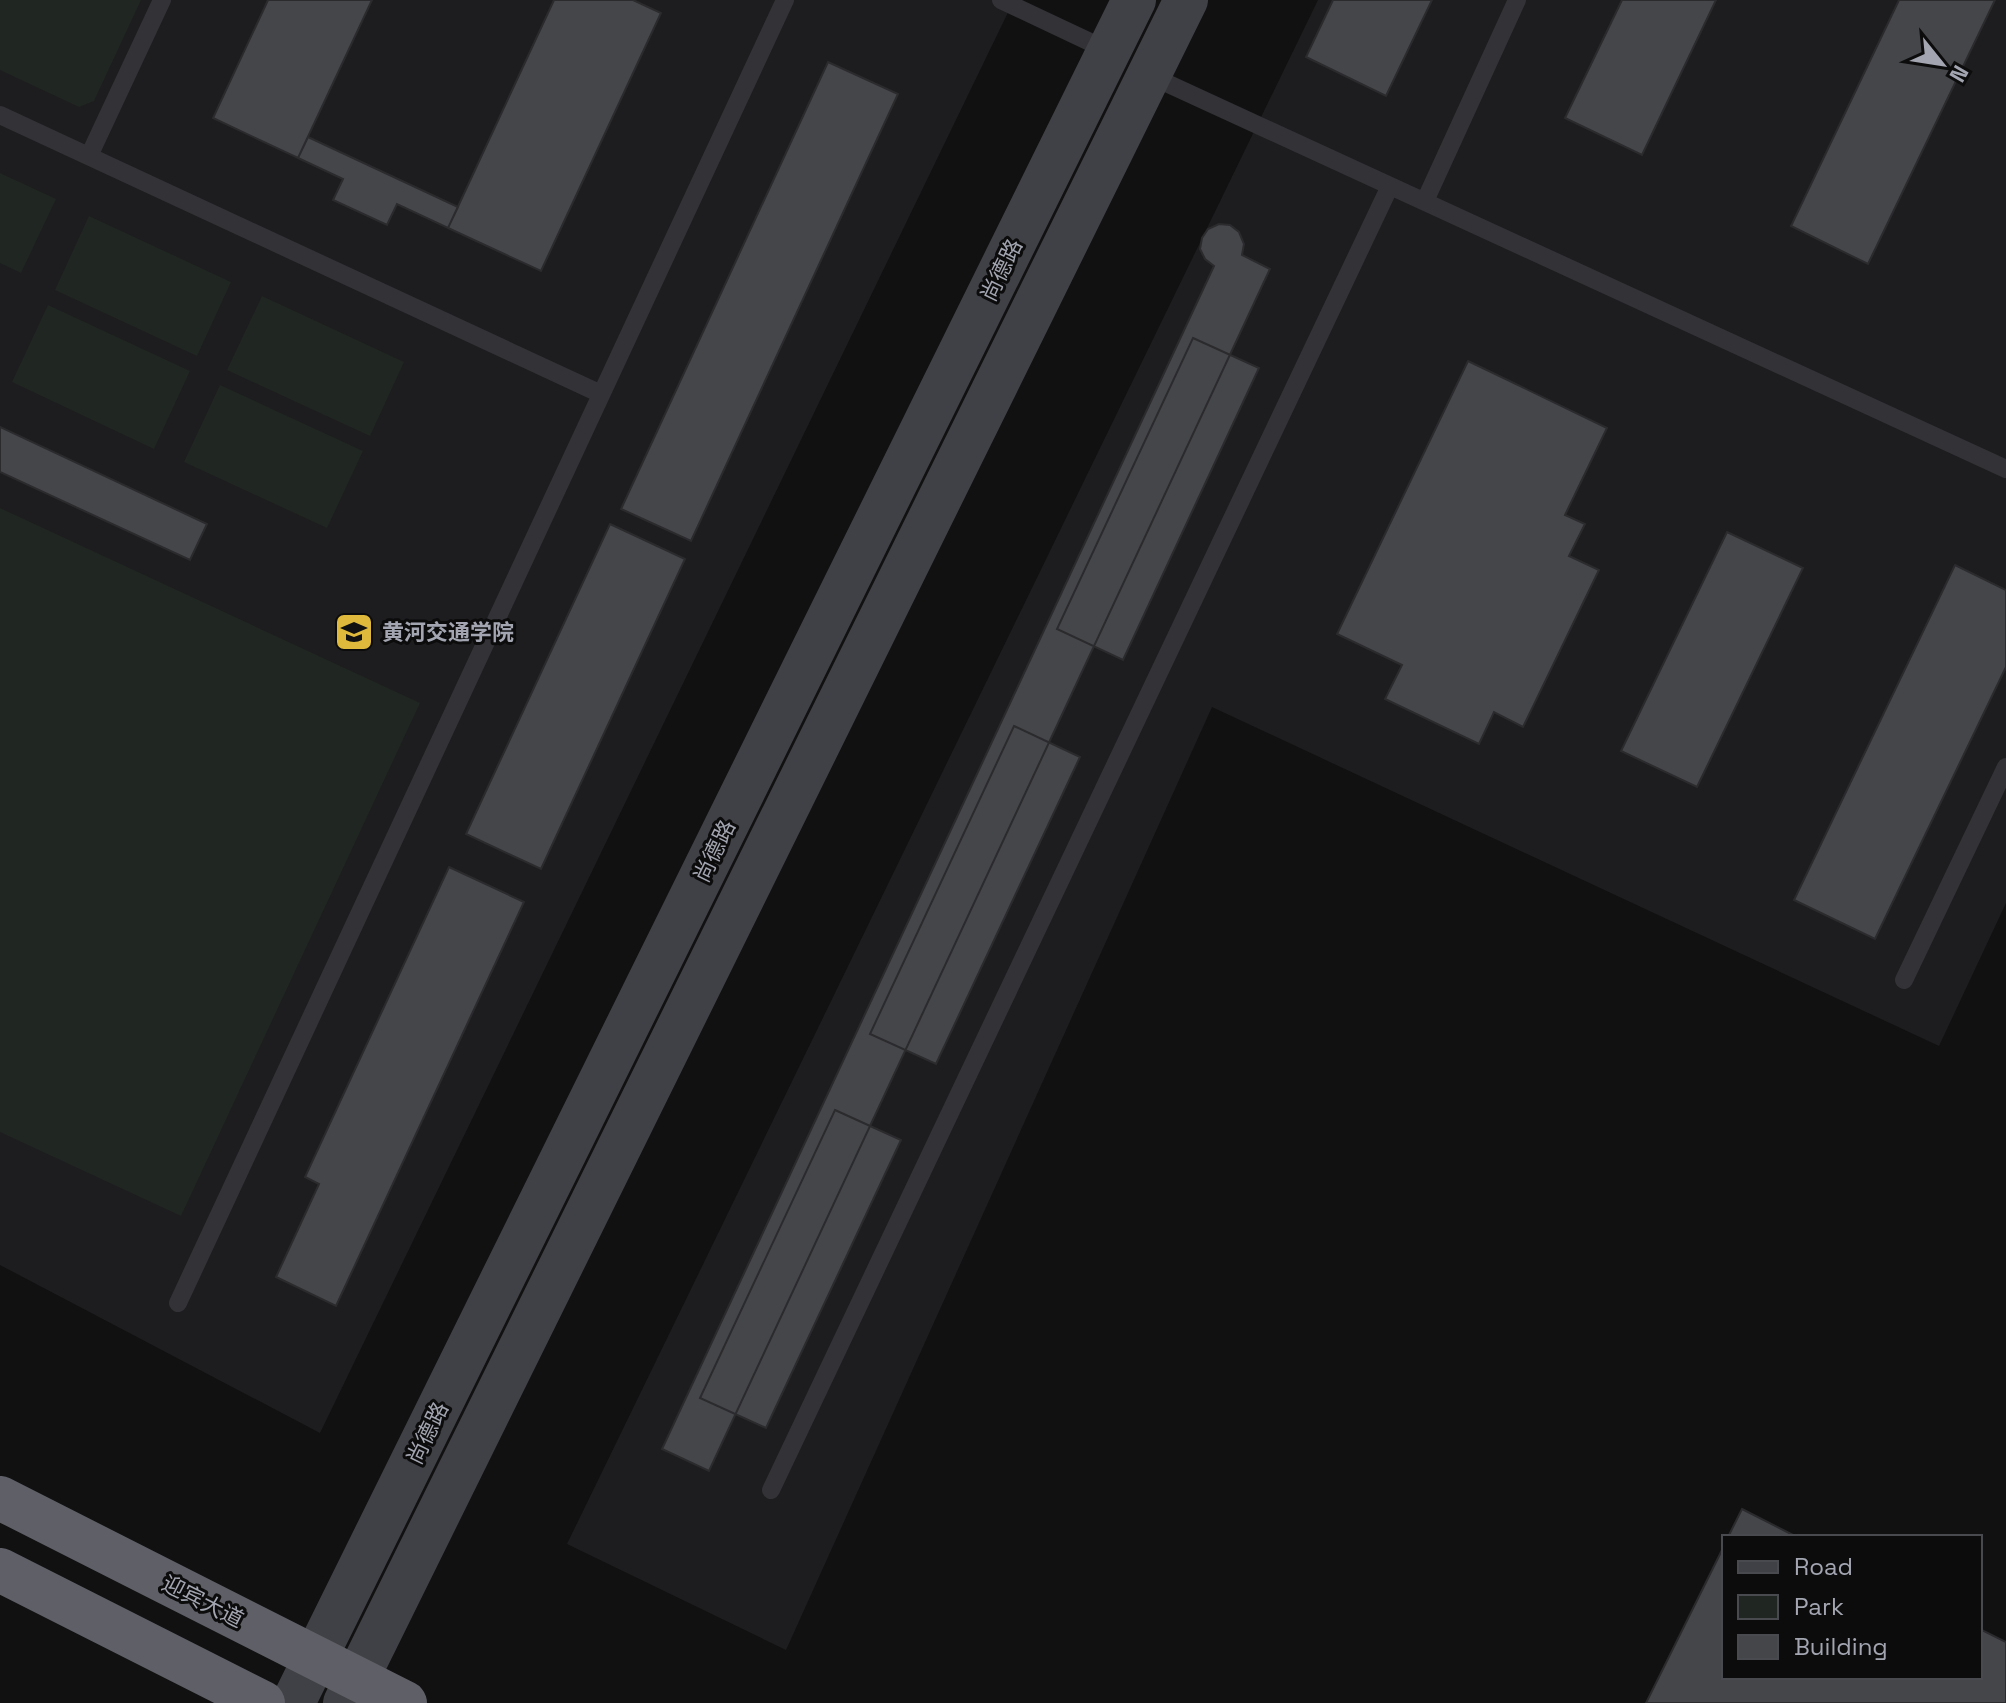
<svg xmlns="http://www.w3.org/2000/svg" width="2006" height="1703" font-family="'Space Grotesk','Noto Sans SC',sans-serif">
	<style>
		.built { fill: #1d1d1f }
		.green { fill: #202621 }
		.building { fill: #45464a; stroke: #2b2b2e; stroke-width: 2 }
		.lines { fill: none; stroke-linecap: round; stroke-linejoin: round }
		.lane { stroke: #323237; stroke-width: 18 }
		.secondary { stroke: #404146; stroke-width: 44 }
		.highway { stroke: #5f6067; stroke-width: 44 }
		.labels { text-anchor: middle; stroke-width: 6; stroke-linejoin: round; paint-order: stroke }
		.street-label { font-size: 22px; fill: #a3a6b1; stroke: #0c0c0d }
		.poi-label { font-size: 22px; font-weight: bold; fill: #a3a6b1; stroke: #0c0c0d; text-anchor: start }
	</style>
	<rect width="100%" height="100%" fill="#111112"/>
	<path class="built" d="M 0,0 L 1014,0 L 320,1433 L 0,1265 Z
		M 1318,0 L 2006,0 L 2006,903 L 1939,1046 L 1212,707 L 786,1650 L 567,1544 Z"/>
	<path class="green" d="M 0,0 L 141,0 L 94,101 L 79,107 L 0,70 Z
		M 0,173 L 56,199 L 21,273 L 0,263 Z
		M 89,216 L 231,282 L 197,356 L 55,290 Z
		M 262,296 L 404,362 L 370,436 L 227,370 Z
		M 48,305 L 190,371 L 154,449 L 12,382 Z
		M 220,385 L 363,451 L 327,528 L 184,462 Z
		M 0,508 L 420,703 L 181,1216 L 0,1132 Z"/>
	<path class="building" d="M 268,0 L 372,0 L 298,158 L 213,118 Z
		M 554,0 L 633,0 L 661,13 L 541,271 L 448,228 Z
		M 1333,0 L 1432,0 L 1386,96 L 1306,57 Z
		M 1622,0 L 1716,0 L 1642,155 L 1565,118 Z
		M 1899,0 L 1995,0 L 1868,264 L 1791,226 Z
		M 828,62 L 898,94 L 691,541 L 621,509 Z
		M 308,137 L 458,207 L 448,228 L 397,204 L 387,225 L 333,200 L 343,179 L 298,158 Z
		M 1219,224 L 1230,225 L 1239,232 L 1244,244 L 1242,255 L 1270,269 L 709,1471 L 662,1449 L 1214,266 L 1205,259 L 1200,249 L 1202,238 L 1208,229 Z
		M 1193,338 L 1259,368 L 1123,660 L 1057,629 Z
		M 1468,361 L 1607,428 L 1565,515 L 1585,524 L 1569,556 L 1599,570 L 1523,727 L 1494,712 L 1479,744 L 1385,699 L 1402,665 L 1337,634 Z
		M 0,427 L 207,524 L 190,560 L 0,472 Z
		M 610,524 L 685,559 L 541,869 L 466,834 Z
		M 1727,532 L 1803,568 L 1697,787 L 1621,751 Z
		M 1955,565 L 2006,590 L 2006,667 L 1875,939 L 1794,900 Z
		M 1014,726 L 1080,757 L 936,1064 L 870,1034 Z
		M 449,867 L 524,902 L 336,1306 L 276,1277 L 319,1184 L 305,1177 Z
		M 835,1110 L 901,1140 L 766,1428 L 700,1398 Z
		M 1742,1509 L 1797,1537 L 1728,1537 Z
		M 1724,1546 L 1724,1677 L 1980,1677 L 1980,1629 L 2006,1642 L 2006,1703 L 1646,1703 Z"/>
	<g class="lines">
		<path class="lane" d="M 1001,0 L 1109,51
			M 1149,75 L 2006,469
			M 0,115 L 601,394
			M 89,156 L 162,0
			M 1425,201 L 1517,0
			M 1904,980 L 2006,767
			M 178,1303 L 785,0
			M 771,1490 L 1390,186"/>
		<path class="secondary" d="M 293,1703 L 1134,0
			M 345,1703 L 1186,0"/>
		<path class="highway" d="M 0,1498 L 405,1703
			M 0,1570 L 263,1703"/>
	</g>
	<defs>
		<symbol id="university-square" viewBox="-11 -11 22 22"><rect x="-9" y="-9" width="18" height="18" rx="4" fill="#dfb93c" stroke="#0c0c0d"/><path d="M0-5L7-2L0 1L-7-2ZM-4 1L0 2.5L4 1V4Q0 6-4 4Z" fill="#111"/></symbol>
	</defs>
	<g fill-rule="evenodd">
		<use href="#university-square" x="332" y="610" width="44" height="44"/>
	</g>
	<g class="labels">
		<g class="street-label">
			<text transform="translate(1001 270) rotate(-64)" y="8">尚德路</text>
			<text transform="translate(714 851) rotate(-64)" y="8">尚德路</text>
			<text transform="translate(427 1433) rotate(-64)" y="8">尚德路</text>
			<text transform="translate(203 1601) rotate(27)" y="8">迎宾大道</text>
		</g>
		<g class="poi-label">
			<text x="382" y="640">黄河交通学院</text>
		</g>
	</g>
	<rect x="1722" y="1535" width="260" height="144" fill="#0c0c0d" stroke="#484a4f" stroke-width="2"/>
	<rect x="1738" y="1561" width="40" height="12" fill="#404146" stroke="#484a4f" stroke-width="2"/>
	<text x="1794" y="1575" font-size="24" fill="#a3a6b1">Road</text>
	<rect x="1738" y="1595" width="40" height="24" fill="#202621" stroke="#484a4f" stroke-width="2"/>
	<text x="1794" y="1615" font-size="24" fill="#a3a6b1">Park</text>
	<rect x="1738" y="1635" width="40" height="24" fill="#45464a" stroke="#484a4f" stroke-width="2"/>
	<text x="1794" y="1655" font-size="24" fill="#a3a6b1">Building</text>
	<g transform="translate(1942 64) rotate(120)" stroke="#0c0c0d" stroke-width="6" paint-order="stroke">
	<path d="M0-6L14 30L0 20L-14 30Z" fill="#a3a6b1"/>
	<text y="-12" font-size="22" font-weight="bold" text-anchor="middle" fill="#a3a6b1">N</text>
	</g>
</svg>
